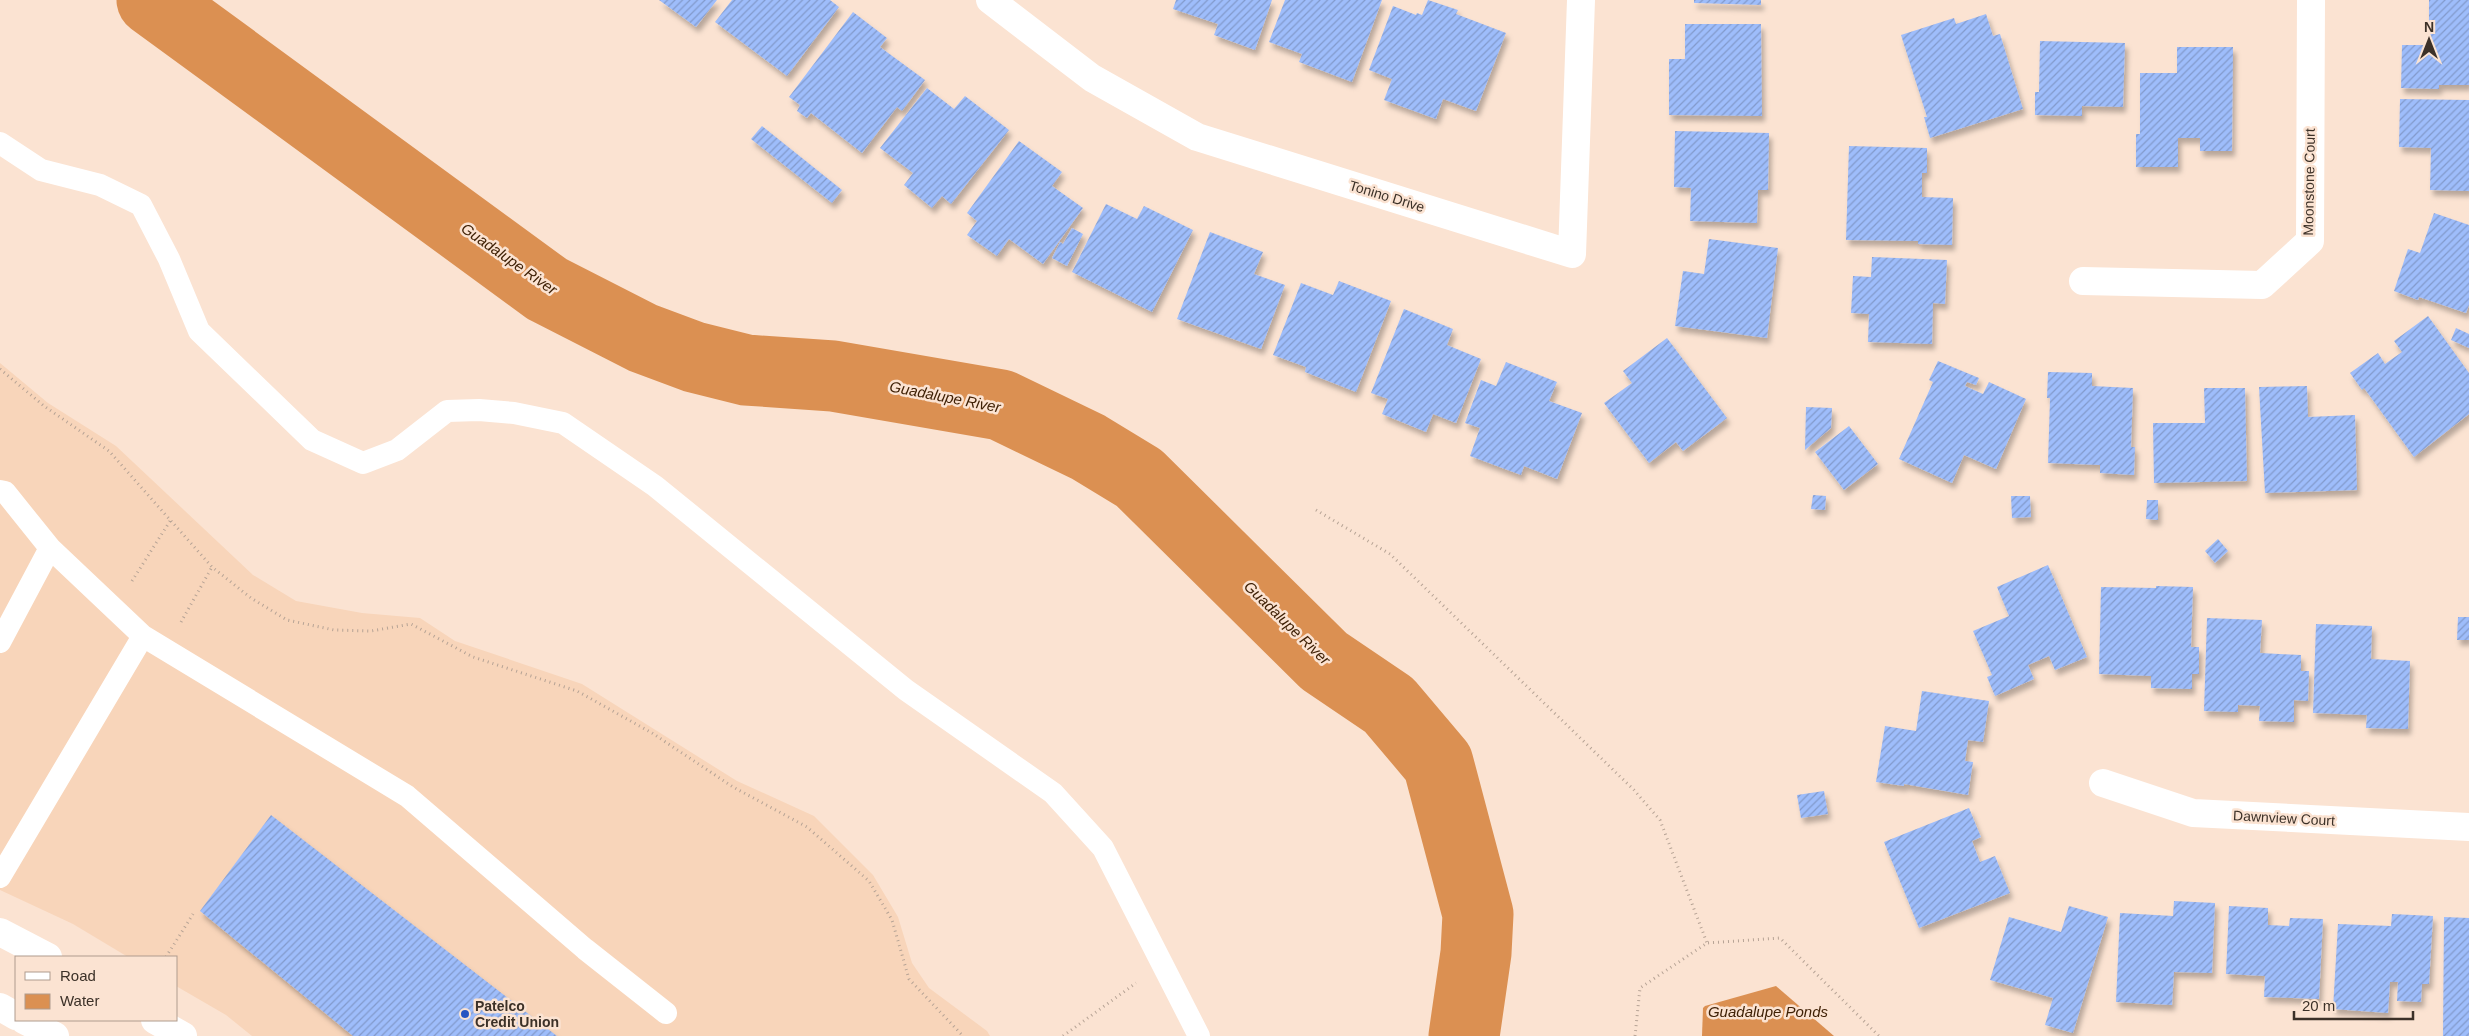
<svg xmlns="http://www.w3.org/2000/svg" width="2469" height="1036" font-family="Arial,sans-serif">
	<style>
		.built { fill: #f8d5ba }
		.water { fill: #db9052 }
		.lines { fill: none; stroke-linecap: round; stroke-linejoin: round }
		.river { stroke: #db9052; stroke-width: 71 }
		.building { fill: url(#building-hatch); filter: url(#shadow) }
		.path { stroke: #b6a395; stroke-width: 3; stroke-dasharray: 1 4; stroke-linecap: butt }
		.lane { stroke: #fff; stroke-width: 22 }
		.street { stroke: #fff; stroke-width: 28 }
		.secondary { stroke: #fff; stroke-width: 28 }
		.poi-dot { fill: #2754c2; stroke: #fbe3d2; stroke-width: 2 }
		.labels { text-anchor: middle; stroke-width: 5; stroke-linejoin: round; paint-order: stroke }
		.street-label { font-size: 14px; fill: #3c3128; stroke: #fbe3d2 }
		.poi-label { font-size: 14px; font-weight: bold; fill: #3c3128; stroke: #fbe3d2; text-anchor: start }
		.water-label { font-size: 15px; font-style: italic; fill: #3f2106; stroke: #fbe3d2 }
	</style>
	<defs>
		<pattern id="building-hatch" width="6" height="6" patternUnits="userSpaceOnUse" patternTransform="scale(1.25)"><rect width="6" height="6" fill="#9ebdfb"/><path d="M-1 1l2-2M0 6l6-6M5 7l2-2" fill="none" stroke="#829acb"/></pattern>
		<filter id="shadow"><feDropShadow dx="3" dy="5.5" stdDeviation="2.5" flood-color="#0004"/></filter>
	</defs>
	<rect width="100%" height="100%" fill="#fbe3d2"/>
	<path class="built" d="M 0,363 L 48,403 L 116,446 L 253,575 L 296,601 L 362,613 L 420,618 L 455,641 L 582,684 L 737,781 L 814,816 L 873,875 L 898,917 L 912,963 L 929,988 L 987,1031 L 990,1036 L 252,1036 L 226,1015 L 176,986 L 176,957 L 128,957 L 73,924 L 0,890 Z"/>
	<path class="water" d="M 1776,986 L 1834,1036 L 1702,1036 L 1703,1008 L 1705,1006 Z"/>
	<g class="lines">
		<path class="river" d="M 152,0 L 547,289 L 643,338 L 694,357 L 746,370 L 833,376 L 1001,405 L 1088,447 L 1139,478 L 1324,661 L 1389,705 L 1438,763 L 1478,914 L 1476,953 L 1464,1036"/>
	</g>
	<path class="building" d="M 659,0 L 717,0 L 696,27 Z
		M 732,0 L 830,0 L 839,7 L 787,76 L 715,22 Z
		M 1176,0 L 1272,0 L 1255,50 L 1214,35 L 1218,24 L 1173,9 Z
		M 1285,0 L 1382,0 L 1352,82 L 1299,62 L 1302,54 L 1269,42 Z
		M 1428,0 L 1458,10 L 1456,14 L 1506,33 L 1476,111 L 1443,99 L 1436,119 L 1384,100 L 1392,79 L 1369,70 L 1393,6 L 1416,15 L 1417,13 L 1422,15 Z
		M 1694,0 L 1761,0 L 1761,5 L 1694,3 Z
		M 2429,0 L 2469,0 L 2469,85 L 2439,85 L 2439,89 L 2401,88 L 2402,45 L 2429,45 Z
		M 853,12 L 887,38 L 880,47 L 925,80 L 902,111 L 897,107 L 862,153 L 811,113 L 807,118 L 797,111 L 800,105 L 789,97 Z
		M 1986,14 L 1993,36 L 2000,34 L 2023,109 L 1930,138 L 1924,117 L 1927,117 L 1901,35 L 1954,18 L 1956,24 Z
		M 1685,24 L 1761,24 L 1762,116 L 1669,115 L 1669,59 L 1685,59 Z
		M 2040,41 L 2125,43 L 2123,107 L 2082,106 L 2082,116 L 2035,115 L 2035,92 L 2039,92 Z
		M 2177,47 L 2233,47 L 2232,151 L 2200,151 L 2200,138 L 2178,138 L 2178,167 L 2136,167 L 2136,134 L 2140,134 L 2140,73 L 2177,73 Z
		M 927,88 L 954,109 L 965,96 L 1009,130 L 951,204 L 942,196 L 932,208 L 904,185 L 913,173 L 880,148 Z
		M 2400,99 L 2469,100 L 2469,191 L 2430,190 L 2431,148 L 2399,147 Z
		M 762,126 L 842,190 L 832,203 L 751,139 Z
		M 1675,131 L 1769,133 L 1768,190 L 1758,190 L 1757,223 L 1690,221 L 1691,188 L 1674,187 Z
		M 1019,141 L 1062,172 L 1052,186 L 1083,208 L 1043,264 L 1009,239 L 997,256 L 967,235 L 977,221 L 967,213 Z
		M 1849,146 L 1927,148 L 1927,173 L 1922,173 L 1922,197 L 1953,198 L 1952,245 L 1918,244 L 1918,241 L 1846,240 Z
		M 1106,204 L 1137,219 L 1144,206 L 1193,230 L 1152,312 L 1072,272 Z
		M 2434,213 L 2469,225 L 2469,305 L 2466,313 L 2419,297 L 2418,300 L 2394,291 L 2408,249 L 2420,253 Z
		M 1072,228 L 1083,234 L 1067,266 L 1052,258 L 1060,242 L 1063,244 Z
		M 1210,232 L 1263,252 L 1254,274 L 1285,285 L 1261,349 L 1177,319 Z
		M 1709,239 L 1778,248 L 1767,338 L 1675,326 L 1683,271 L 1704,274 Z
		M 1872,257 L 1947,260 L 1945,304 L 1933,303 L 1932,344 L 1868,342 L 1869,314 L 1851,313 L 1853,276 L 1871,277 Z
		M 1339,281 L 1391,301 L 1356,392 L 1305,372 L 1306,367 L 1273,355 L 1301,283 L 1333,295 Z
		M 1404,309 L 1453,329 L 1447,345 L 1481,359 L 1456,423 L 1433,414 L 1426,432 L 1382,414 L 1388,399 L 1371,393 Z
		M 2428,316 L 2469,373 L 2469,414 L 2414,457 L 2364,388 L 2362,390 L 2350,373 L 2378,353 L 2385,364 L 2402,352 L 2394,341 Z
		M 2456,328 L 2469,334 L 2469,348 L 2451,340 Z
		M 1667,338 L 1727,418 L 1683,451 L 1676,442 L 1649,463 L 1604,403 L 1632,383 L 1623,371 Z
		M 1938,361 L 1979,378 L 1976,385 L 1967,382 L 1965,386 L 1983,394 L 1989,382 L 2026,399 L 1996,469 L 1964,455 L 1952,483 L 1899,459 L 1933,382 L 1929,380 Z
		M 1506,362 L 1557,382 L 1549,401 L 1582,413 L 1557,479 L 1524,466 L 1521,475 L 1470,456 L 1480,428 L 1465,423 L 1481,380 L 1496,386 Z
		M 2048,372 L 2092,373 L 2092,386 L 2133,388 L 2131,447 L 2135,447 L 2134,475 L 2100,473 L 2100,465 L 2048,463 L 2050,398 L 2047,398 Z
		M 2307,386 L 2308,417 L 2355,415 L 2357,490 L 2265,493 L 2259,387 Z
		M 2204,388 L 2245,388 L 2247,481 L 2154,483 L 2153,423 L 2205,423 Z
		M 1806,407 L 1832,408 L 1831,428 L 1805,450 Z
		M 1849,426 L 1878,464 L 1844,490 L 1815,452 Z
		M 1813,495 L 1826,496 L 1825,510 L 1811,509 Z
		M 2011,496 L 2030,496 L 2031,517 L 2012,518 Z
		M 2147,500 L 2158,500 L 2158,520 L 2146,519 Z
		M 2218,539 L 2228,551 L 2215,563 L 2205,551 Z
		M 2048,565 L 2087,657 L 2055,670 L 2049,656 L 2028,665 L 2034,679 L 1995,696 L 1987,677 L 1992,675 L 1973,631 L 2009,616 L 1997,587 Z
		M 2156,586 L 2193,587 L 2191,647 L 2199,647 L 2199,674 L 2192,674 L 2192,689 L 2151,688 L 2151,676 L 2099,674 L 2101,587 L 2156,588 Z
		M 2458,617 L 2469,617 L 2469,640 L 2457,640 Z
		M 2207,618 L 2262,620 L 2260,653 L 2301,655 L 2301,671 L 2309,671 L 2308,701 L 2294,700 L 2294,722 L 2259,721 L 2260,706 L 2238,705 L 2238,712 L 2204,711 Z
		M 2316,624 L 2372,626 L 2371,659 L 2410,661 L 2408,729 L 2366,728 L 2367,715 L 2313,713 Z
		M 1922,691 L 1989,701 L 1983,742 L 1968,740 L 1965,761 L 1973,762 L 1968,795 L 1904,784 L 1904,786 L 1876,782 L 1885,726 L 1916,731 Z
		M 1824,791 L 1828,814 L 1801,818 L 1797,795 Z
		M 1969,808 L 1981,837 L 1972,841 L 1980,862 L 1995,856 L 2010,893 L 1919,928 L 1884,842 Z
		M 271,815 L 557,1036 L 353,1036 L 200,911 Z
		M 2174,901 L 2215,903 L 2212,973 L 2174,972 L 2172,1005 L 2116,1002 L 2120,913 L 2173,916 Z
		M 2069,906 L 2108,917 L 2073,1033 L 2045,1025 L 2053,998 L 1990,980 L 2009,917 L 2061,932 Z
		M 2229,906 L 2268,908 L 2268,925 L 2289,926 L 2290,918 L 2323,919 L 2319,999 L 2264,997 L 2265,976 L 2226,974 Z
		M 2392,914 L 2433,916 L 2429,984 L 2422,984 L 2421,1002 L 2397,1001 L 2398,982 L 2390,982 L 2388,1013 L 2333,1009 L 2338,924 L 2391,926 Z
		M 2444,917 L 2469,918 L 2469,1036 L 2443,1036 Z"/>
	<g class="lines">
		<path class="path" d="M 0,369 L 44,406 L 109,451 L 212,567 L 251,598 L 287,620 L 334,630 L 371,631 L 411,624 L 473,657 L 577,691 L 652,733 L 733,787 L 807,827 L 869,881 L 892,920 L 909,979 L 963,1036
			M 1316,510 L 1390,554 L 1634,790 L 1660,820 L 1707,943
			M 132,581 L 170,521
			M 181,622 L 212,567
			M 166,957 L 193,914
			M 1063,1036 L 1136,983
			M 1635,1036 L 1640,988 L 1707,943 L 1780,938 L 1879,1036"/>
		<path class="lane" d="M 0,143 L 41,170 L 100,185 L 141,205 L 169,259 L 199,331 L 312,440 L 363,463 L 397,450 L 447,411 L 479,410 L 514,413 L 563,423 L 655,486 L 906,690 L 1053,793 L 1103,848 L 1199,1036
			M 0,491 L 5,492 L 50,548 L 143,636 L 407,796 L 585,949 L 666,1013
			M 0,642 L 50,548
			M 0,877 L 143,636"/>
		<path class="street" d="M 990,0 L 1092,78 L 1197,137 L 1572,254 L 1581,0
			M 2083,281 L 2262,285 L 2310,241 L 2311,0
			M 2103,783 L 2193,813 L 2469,827"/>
		<path class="secondary" d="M 0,932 L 48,957
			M 0,1007 L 16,1016
			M 24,1020 L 55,1036
			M 155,1020 L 183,1036"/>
	</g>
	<circle class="poi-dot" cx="465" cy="1014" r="5"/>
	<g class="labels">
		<g class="street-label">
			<text transform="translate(2309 182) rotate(-89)" y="5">Moonstone Court</text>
			<text transform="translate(1387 196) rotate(17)" y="5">Tonino Drive</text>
			<text transform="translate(2284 818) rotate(3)" y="5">Dawnview Court</text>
		</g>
		<g class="poi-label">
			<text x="475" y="1011">Patelco<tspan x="475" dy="16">Credit Union</tspan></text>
		</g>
		<g class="water-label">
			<text transform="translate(509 259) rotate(35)" y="5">Guadalupe River</text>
			<text transform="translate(945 397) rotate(11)" y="5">Guadalupe River</text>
			<text transform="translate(1287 623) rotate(44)" y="5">Guadalupe River</text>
			<text x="1768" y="1017">Guadalupe Ponds</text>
		</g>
	</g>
	<rect x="15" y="956" width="162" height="65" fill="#fbe3d2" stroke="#af9c8e"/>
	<rect x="25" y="972" width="25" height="8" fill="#ffffff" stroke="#af9c8e"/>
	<text x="60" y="981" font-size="15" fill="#3c3128">Road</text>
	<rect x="25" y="994" width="25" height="15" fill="#db9052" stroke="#af9c8e"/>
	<text x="60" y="1006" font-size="15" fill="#3c3128">Water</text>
	<g transform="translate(2429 40)" stroke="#fbe3d2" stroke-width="4" paint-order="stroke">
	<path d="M0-4L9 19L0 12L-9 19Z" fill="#3c3128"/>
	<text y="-8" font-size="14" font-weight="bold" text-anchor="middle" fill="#3c3128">N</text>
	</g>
	<path d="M2294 1011v8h119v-8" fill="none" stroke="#3c3128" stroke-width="2.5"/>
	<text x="2302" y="1011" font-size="15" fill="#3c3128" stroke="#fbe3d2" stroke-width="4" paint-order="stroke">20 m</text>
</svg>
